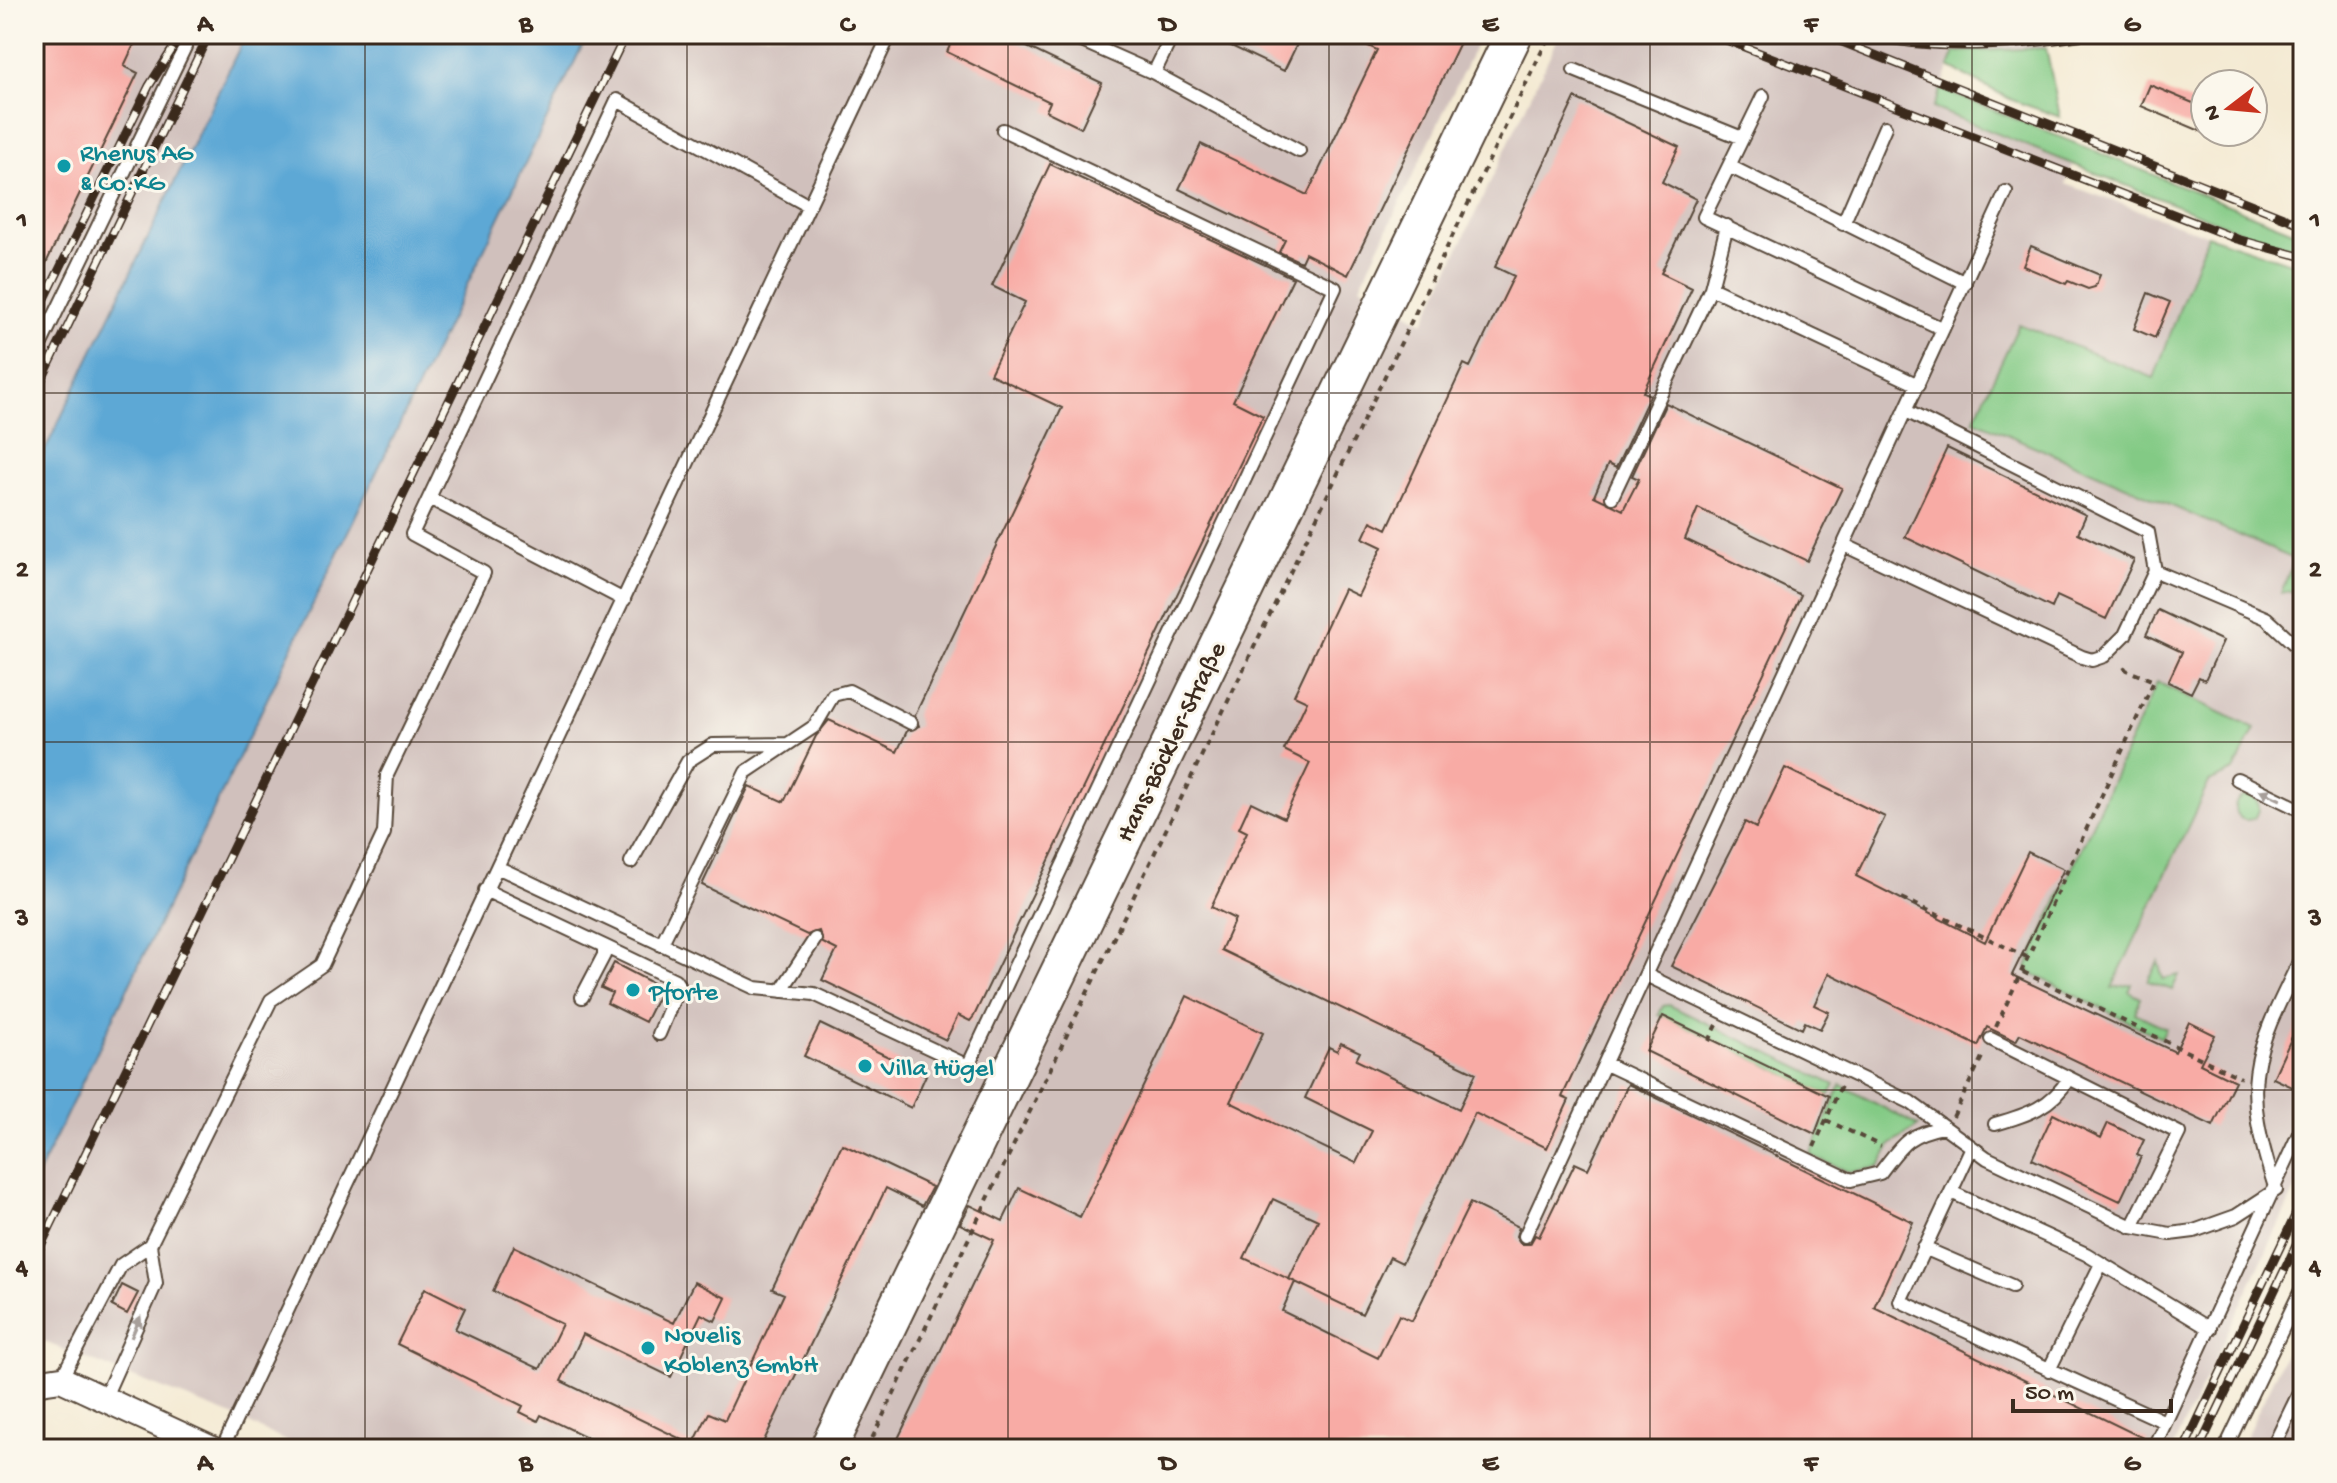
<svg xmlns="http://www.w3.org/2000/svg" width="2337" height="1483" font-family="'Gochi Hand',sans-serif">
	<style>
		.industrial { fill: #d0c0bc }
		.green { fill: #83ca85; stroke: #5f7a52; stroke-width: 2 }
		.water { fill: #5da8d5; stroke: #4c697a; stroke-width: 2 }
		.building { fill: #f8aba5 }
		.lines { fill: none; stroke-linecap: round; stroke-linejoin: round }
		.lane-casing { stroke: #574739; stroke-width: 16 }
		.street-casing { stroke: #574739; stroke-width: 28 }
		.secondary-casing { stroke: #574739; stroke-width: 40 }
		.path { stroke: #574739; stroke-width: 4; stroke-dasharray: 6 6; stroke-linecap: butt }
		.lane { stroke: #fff; stroke-width: 12 }
		.street { stroke: #fff; stroke-width: 24 }
		.secondary { stroke: #fff; stroke-width: 36 }
		.rail-casing { stroke: #3b2a1e; stroke-width: 9 }
		.rail { stroke: #fbf7ec; stroke-width: 6; stroke-dasharray: 18; stroke-linecap: butt }
		.oneway { fill: #a79f9a }
		.grid { fill: none; stroke: #3b2a1e; stroke-width: 2; stroke-opacity: 0.55 }
		.culture-dot { fill: #0f9aa8; stroke: #fbf7ec; stroke-width: 3 }
		.labels { text-anchor: middle; stroke-width: 6; stroke-linejoin: round; paint-order: stroke }
		.culture-label { font-size: 26px; fill: #0d838f; stroke: #fbf7ec; text-anchor: start }
		.street-label { font-size: 26px; fill: #3b2a1e; stroke: #fbf7ec }
		.neatline { fill: none; stroke: #3b2a1e; stroke-width: 3 }
		.grid-label { font-size: 26px; text-anchor: middle; font-weight: bold; fill: #3b2a1e }
	</style>
	<rect width="100%" height="100%" fill="#fbf7ec"/>
	<filter id="ink" filterUnits="userSpaceOnUse"><feTurbulence type="fractalNoise" baseFrequency=".0125" numOctaves="2"/><feDisplacementMap in="SourceGraphic" scale="16" xChannelSelector="R" yChannelSelector="G"/><feConvolveMatrix kernelMatrix="1 2 1 2 8 2 1 2 1" color-interpolation-filters="sRGB"/></filter>
	<filter id="wash" filterUnits="userSpaceOnUse"><feTurbulence type="fractalNoise" baseFrequency=".006" numOctaves="4" result="noise"/><feDisplacementMap in="SourceGraphic" scale="32" xChannelSelector="R" yChannelSelector="G"/><feGaussianBlur stdDeviation="1.8" result="paint"/><feColorMatrix in="noise" values="0 0 0 0 0 0 0 0 0 0 0 0 0 0 0 0 0 1.4 0 .05"/><feComposite in="paint" operator="in"/></filter>
	<g filter="url(#wash)">
		<rect width="100%" height="100%" fill="#f4ead3"/>
		<path class="industrial" d="M 34,34 L 246,34 L 34,473 Z
			M 588,34 L 1481,34 L 1360,286 L 1424,322 L 1560,34 L 2043,34 L 2046,48 L 1955,52 L 1934,108 L 2073,165 L 2066,184 L 2207,235 L 2154,379 L 2019,325 L 1975,420 L 2294,559 L 2281,593 L 2303,589 L 2303,1174 L 2172,1449 L 302,1449 L 235,1417 L 34,1338 L 34,1182 Z
			M 2303,1316 L 2303,1449 L 2240,1449 Z"/>
		<path class="green" d="M 2046,48 L 2060,117 L 2012,100 L 1949,67 L 1955,52 Z
			M 1941,89 L 2303,235 L 2303,249 L 2260,239 L 1933,108 Z
			M 2207,235 L 2303,267 L 2303,589 L 2281,593 L 2294,559 L 1974,420 L 2019,324 L 2154,378 Z
			M 2157,682 L 2255,729 L 2234,771 L 2209,782 L 2112,988 L 2132,984 L 2129,992 L 2141,998 L 2135,1013 L 2166,1028 L 2161,1038 L 2029,972 L 2027,967 Z
			M2235 808a12 12 0 1 1 24 0a12 12 0 1 1-24 0Z
			M 2158,962 L 2163,979 L 2179,975 L 2172,990 L 2148,981 Z
			M 1669,1005 L 1835,1085 L 1829,1096 L 1659,1014 L 1663,1006 Z
			M 1841,1085 L 1918,1126 L 1891,1145 L 1879,1167 L 1849,1172 L 1810,1155 Z"/>
		<path class="water" d="M 246,34 L 588,34 L 34,1182 L 34,473 Z"/>
		<g id="blocks">
			<path class="building" d="M 34,34 L 139,34 L 124,66 L 138,73 L 34,288 Z
				M 955,34 L 1000,34 L 1102,83 L 1081,128 L 1046,111 L 1050,102 L 947,52 Z
				M 1206,34 L 1302,34 L 1284,71 Z
				M 1343,34 L 1464,34 L 1348,275 L 1305,253 L 1301,262 L 1279,252 L 1285,240 L 1179,189 L 1201,144 L 1307,195 L 1377,50 Z
				M 2150,85 L 2205,108 L 2205,133 L 2141,106 Z
				M 1575,98 L 1679,147 L 1662,182 L 1696,199 L 1661,273 L 1692,288 L 1643,392 L 1650,395 L 1616,468 L 1608,464 L 1594,496 L 1623,510 L 1639,479 L 1632,476 L 1666,403 L 1842,488 L 1807,561 L 1698,508 L 1685,539 L 1801,595 L 1562,1097 L 1569,1100 L 1547,1148 L 1475,1113 L 1402,1263 L 1390,1257 L 1362,1314 L 1289,1279 L 1318,1220 L 1273,1199 L 1244,1258 L 1295,1282 L 1282,1311 L 1378,1358 L 1399,1315 L 1412,1321 L 1470,1203 L 1519,1227 L 1516,1236 L 1521,1244 L 1530,1244 L 1535,1235 L 1539,1237 L 1575,1163 L 1588,1169 L 1628,1084 L 1913,1222 L 1874,1307 L 2147,1440 L 2144,1449 L 893,1449 L 994,1240 L 960,1224 L 970,1205 L 1003,1221 L 1019,1188 L 1080,1217 L 1187,996 L 1263,1033 L 1230,1102 L 1356,1163 L 1372,1131 L 1305,1098 L 1329,1047 L 1337,1051 L 1341,1043 L 1360,1052 L 1356,1060 L 1459,1109 L 1476,1073 L 1221,950 L 1235,919 L 1211,907 L 1247,832 L 1239,828 L 1251,802 L 1284,818 L 1310,763 L 1284,750 L 1307,701 L 1294,695 L 1344,589 L 1358,596 L 1382,547 L 1363,538 L 1371,521 L 1387,529 L 1464,364 L 1470,367 L 1514,276 L 1495,267 Z
				M 1050,164 L 1293,278 L 1233,401 L 1263,416 L 974,1016 L 970,1021 L 958,1015 L 946,1040 L 822,980 L 837,950 L 823,943 L 819,931 L 807,935 L 702,885 L 749,786 L 784,802 L 816,736 L 829,720 L 897,752 L 907,731 L 919,726 L 915,715 L 1062,408 L 990,374 L 1025,302 L 992,286 Z
				M 2031,246 L 2100,275 L 2095,287 L 2088,289 L 2068,281 L 2066,284 L 2023,266 Z
				M 2148,293 L 2170,302 L 2155,338 L 2134,329 Z
				M 1947,448 L 2086,515 L 2078,533 L 2134,560 L 2106,619 L 2057,596 L 2052,608 L 1905,537 Z
				M 2158,610 L 2223,641 L 2205,680 L 2199,677 L 2191,693 L 2168,682 L 2182,652 L 2146,635 Z
				M 1785,768 L 1885,817 L 1856,876 L 1985,942 L 2028,852 L 2064,869 L 2012,975 L 2175,1052 L 2189,1022 L 2215,1035 L 2200,1064 L 2235,1081 L 2213,1126 L 2020,1034 L 2016,1041 L 1987,1027 L 1978,1046 L 1829,973 L 1814,1005 L 1829,1012 L 1820,1029 L 1805,1022 L 1802,1029 L 1671,966 L 1745,822 L 1756,828 Z
				M 614,963 L 662,988 L 645,1022 L 607,1003 L 612,993 L 601,988 Z
				M 2303,1013 L 2303,1092 L 2273,1078 Z
				M 1663,1016 L 1829,1096 L 1815,1134 L 1646,1051 Z
				M 820,1024 L 926,1075 L 911,1108 L 804,1056 Z
				M 2053,1114 L 2101,1138 L 2108,1123 L 2144,1140 L 2137,1155 L 2141,1157 L 2120,1201 L 2032,1159 Z
				M 842,1144 L 932,1187 L 922,1206 L 886,1188 L 760,1449 L 612,1449 L 541,1415 L 538,1421 L 520,1412 L 523,1406 L 397,1344 L 425,1288 L 465,1308 L 455,1329 L 540,1369 L 562,1324 L 493,1291 L 514,1246 L 674,1323 L 694,1282 L 726,1298 L 715,1321 L 701,1314 L 671,1377 L 583,1334 L 561,1381 L 693,1445 L 709,1413 L 725,1420 L 784,1294 L 772,1289 Z
				M 122,1285 L 138,1293 L 127,1314 L 112,1306 Z"/>
		</g>
	</g>
	<g filter="url(#ink)">
		<use href="#blocks" fill-opacity="0" stroke="#574739" stroke-width="2"/>
		<g class="lines">
			<defs>
				<path id="lane" d="M 1066,34 L 1154,73 L 1173,34
					M 1574,70 L 1742,138
					M 1154,73 L 1299,151
					M 1763,96 L 1704,217 L 1943,329
					M 1729,166 L 1965,283
					M 1843,224 L 1885,127
					M 1711,288 L 1918,385
					M 34,358 L 185,47 L 179,34
					M 1612,497 L 1711,288 L 1727,226
					M 429,498 L 624,600
					M 1844,545 L 2082,657 L 2092,660 L 2104,656 L 2125,635 L 2155,571 L 2148,532 L 1906,411
					M 2155,571 L 2266,618 L 2303,652
					M 2237,779 L 2303,811
					M 631,862 L 688,761 L 713,745 L 787,744
					M 497,867 L 890,34
					M 485,890 L 604,946 L 604,955 L 582,997
					M 661,945 L 746,772 L 815,726 L 833,695 L 849,691 L 911,723
					M 604,946 L 675,980 L 679,986 L 659,1034
					M 1646,975 L 1910,1102 L 1987,1158 L 2132,1227 L 2170,1234 L 2194,1231 L 2236,1216 L 2276,1190 C 2239,1078 2253,1056 2303,954
					M 781,991 L 815,939
					M 1991,1039 L 2179,1133 L 2132,1227
					M 1606,1064 L 1851,1180 L 1880,1173 C 1902,1145 1905,1135 1943,1127
					M 1995,1124 C 2027,1115 2052,1107 2069,1078
					M 1971,1149 L 1900,1301 L 2165,1422
					M 1951,1192 L 2086,1254 L 2210,1329
					M 1525,1236 L 2006,192
					M 1924,1248 L 2012,1286
					M 2049,1370 L 2101,1264
					M 61,1379 L 121,1265 L 150,1245 L 271,1000 L 322,965 L 384,833 L 387,775 L 484,573 L 412,534 L 617,100 L 809,206
					M 104,1399 L 156,1283 L 150,1245
					M 222,1449 L 497,867 L 755,988 L 814,994 L 968,1066 L 1335,288 L 1003,130
					M 2153,1449 L 2303,1125
					M 2225,1449 L 2303,1286
					M 2272,1449 L 2303,1385"/>
				<path id="street" d="M 34,1383 L 61,1379 L 212,1449"/>
				<path id="secondary" d="M 828,1449 L 1514,34"/>
			</defs>
			<use href="#lane" class="lane-casing"/>
			<use href="#street" class="street-casing"/>
			<use href="#secondary" class="secondary-casing"/>
			<path class="path" d="M 1902,898 L 2029,958
				M 2023,972 L 2241,1078
				M 1996,1027 L 2154,681 L 2126,670 L 2121,662
				M 1709,1041 L 1717,1025
				M 1953,1117 L 1984,1053
				M 1826,1120 L 1881,1146
				M 1814,1147 L 1841,1086
				M 867,1449 L 1550,34"/>
			<use href="#lane" class="lane"/>
			<use href="#street" class="street"/>
			<use href="#secondary" class="secondary"/>
			<defs>
				<path id="rail" d="M 1711,34 L 2237,239 L 2303,257
					M 1822,34 L 2303,225
					M 1858,34 C 1938,53 2016,47 2097,34
					M 34,321 L 149,86 L 182,34
					M 34,396 L 209,34
					M 34,1260 L 626,34
					M 2184,1449 L 2303,1199
					M 2199,1449 L 2303,1231"/>
			</defs>
			<use href="#rail" class="rail-casing"/>
			<use href="#rail" class="rail"/>
		</g>
		<defs><path id="oneway-solid" d="M-6-.8H1V-3.2L6.5 0L1 3.2V.8H-6Z" transform="scale(2)"/></defs>
		<g class="oneway">
			<use href="#oneway-solid" transform="translate(2270 795) rotate(-155)"/>
			<use href="#oneway-solid" transform="translate(136 1327) rotate(-66)"/>
		</g>
	</g>
	<path class="grid" d="M 365,34 L 365,1449M 687,34 L 687,1449M 1008,34 L 1008,1449M 1329,34 L 1329,1449M 1650,34 L 1650,1449M 1972,34 L 1972,1449M 34,393 L 2303,393M 34,742 L 2303,742M 34,1090 L 2303,1090"/>
	<g class="culture-dot">
		<circle cx="64" cy="166" r="8"/>
		<circle cx="633" cy="990" r="8"/>
		<circle cx="865" cy="1066" r="8"/>
		<circle cx="648" cy="1348" r="8"/>
	</g>
	<g class="labels">
		<g class="culture-label">
			<text x="80" y="160">Rhenus AG<tspan x="80" dy="30">&amp; Co.KG</tspan></text>
			<text x="649" y="999">Pforte</text>
			<text x="881" y="1075">Villa Hügel</text>
			<text x="664" y="1342">Novelis<tspan x="664" dy="30">Koblenz GmbH</tspan></text>
		</g>
		<g class="street-label">
			<text transform="translate(1169 741) rotate(-64)" y="9">Hans-Böckler-Straße</text>
		</g>
	</g>
	<rect width="2337" height="1483" fill="none" stroke="#fbf7ec" stroke-width="88"/>
	<g transform="translate(2229 108) rotate(254)"><circle r="38" fill="#fbf7ec" stroke="#aea59a" stroke-width="2"/>
	<path d="M0-6L14 30L0 20L-14 30Z" fill="#c8321e"/>
	<text y="-12" font-size="22" font-weight="bold" text-anchor="middle" fill="#3b2a1e">N</text>
	</g>
	<path d="M2013 1399v12h158v-12" fill="none" stroke="#3b2a1e" stroke-width="4"/>
	<text x="2025" y="1399" font-size="24" fill="#3b2a1e" stroke="#fbf7ec" stroke-width="6" paint-order="stroke">50 m</text>
	<rect x="44" y="44" width="2249" height="1395" class="neatline"/>
	<g class="grid-label">
		<text x="205" y="31">A</text>
		<text x="526" y="31">B</text>
		<text x="847" y="31">C</text>
		<text x="1168" y="31">D</text>
		<text x="1490" y="31">E</text>
		<text x="1811" y="31">F</text>
		<text x="2132" y="31">G</text>
		<text x="22" y="227">1</text>
		<text x="2315" y="227">1</text>
		<text x="22" y="576">2</text>
		<text x="2315" y="576">2</text>
		<text x="22" y="925">3</text>
		<text x="2315" y="925">3</text>
		<text x="22" y="1274">4</text>
		<text x="2315" y="1274">4</text>
		<text x="205" y="1470">A</text>
		<text x="526" y="1470">B</text>
		<text x="847" y="1470">C</text>
		<text x="1168" y="1470">D</text>
		<text x="1490" y="1470">E</text>
		<text x="1811" y="1470">F</text>
		<text x="2132" y="1470">G</text>
	</g>
</svg>
